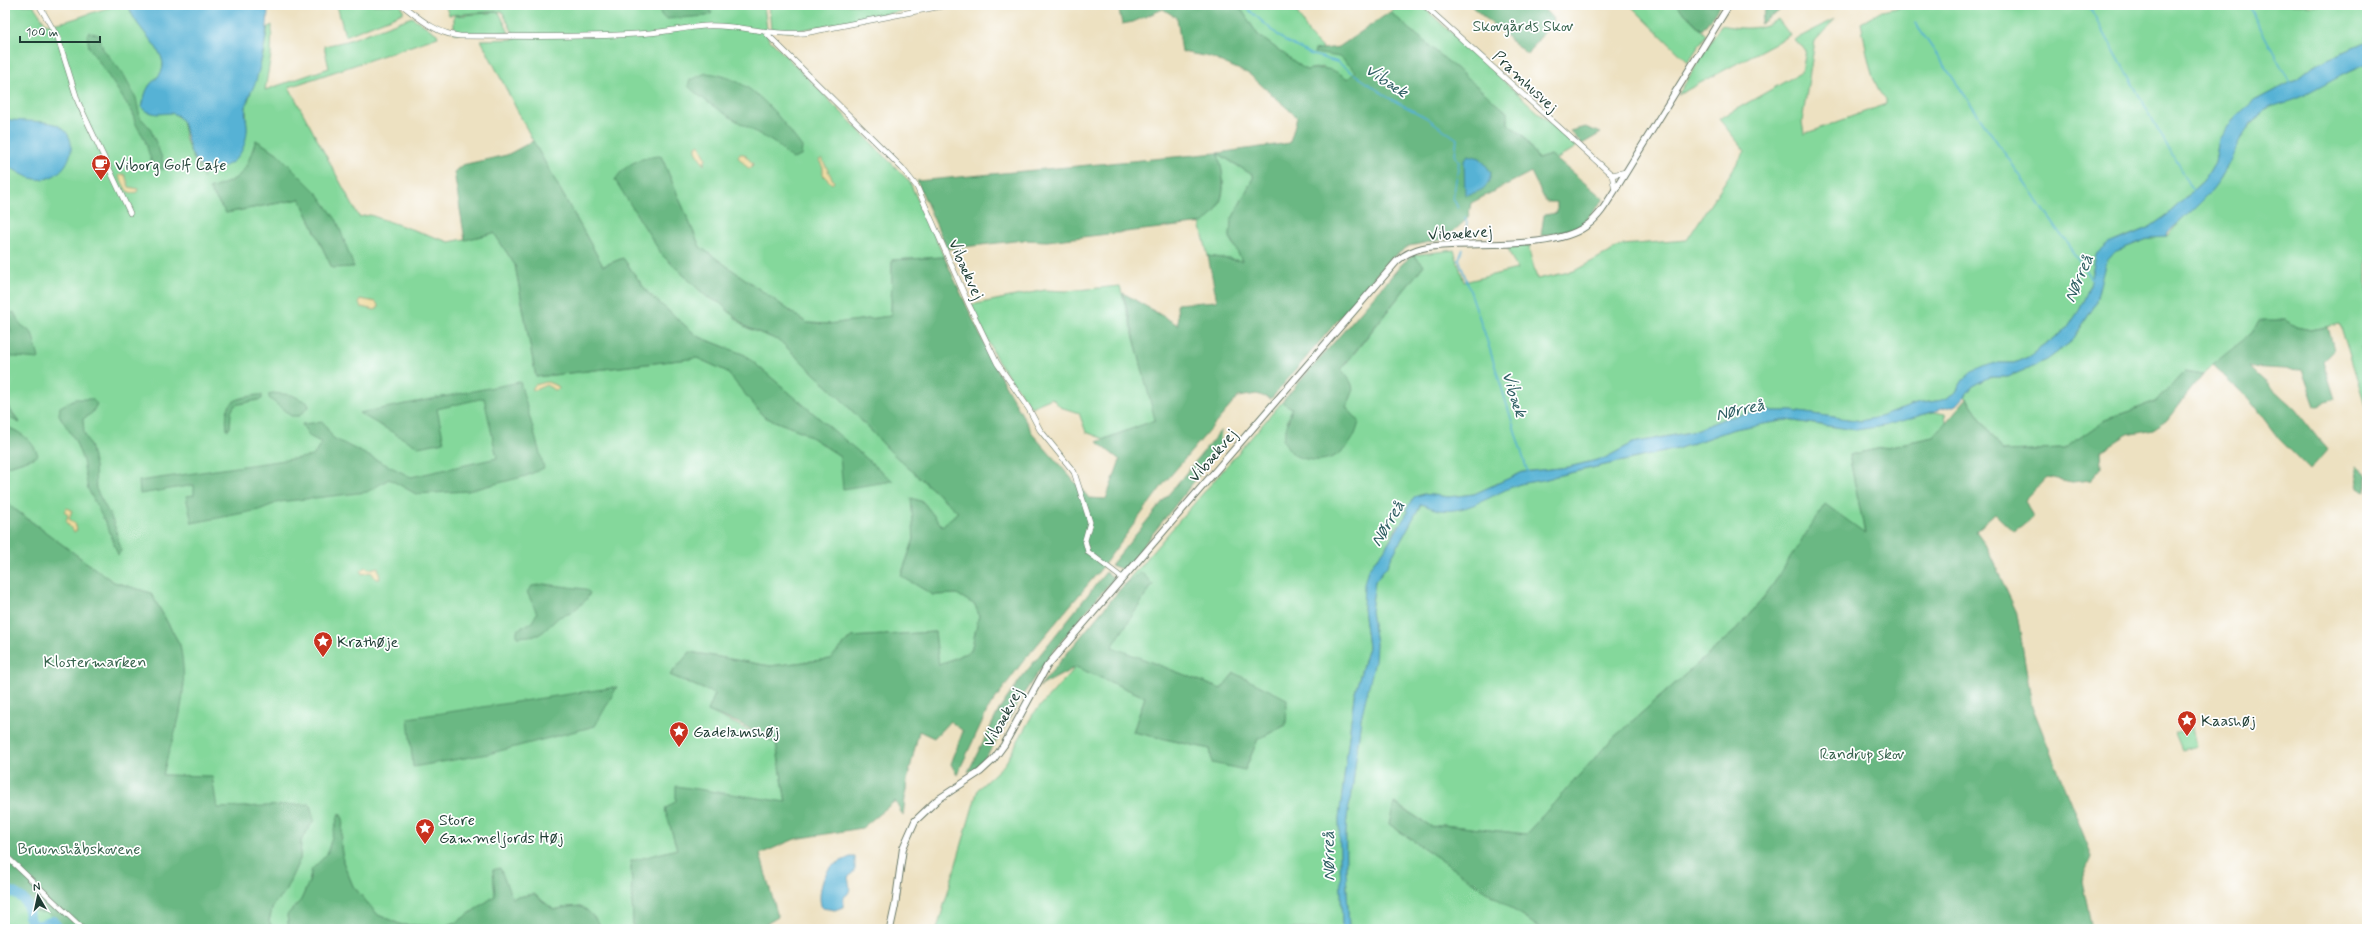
<svg xmlns="http://www.w3.org/2000/svg" width="2372" height="934" font-family="Mynerve,sans-serif">
	<style>
		.green { fill: #84d89b; stroke: #528a68; fill-rule: evenodd }
		.forest { fill: #6bb883; stroke: #457a5c }
		.sand { fill: #eeda9e; stroke: #868c69 }
		.water { fill: #57b2d5; stroke: #3b7884 }
		.lines { fill: none; stroke-linecap: round; stroke-linejoin: round }
		.stream { stroke: #57b2d5; stroke-width: 1.5 }
		.river { stroke: #57b2d5; stroke-width: 10 }
		.minor-casing { stroke: #677665; stroke-width: 6 }
		.tertiary-casing { stroke: #677665; stroke-width: 8 }
		.minor { stroke: #fff; stroke-width: 5 }
		.tertiary { stroke: #fff; stroke-width: 6 }
		.labels { text-anchor: middle; stroke-width: 3.5; stroke-linejoin: round; paint-order: stroke }
		.park-label { font-size: 16px; fill: #38644e; stroke: #fff }
		.street-label { font-size: 16px; fill: #1f3d34; stroke: #fff }
		.poi-label { font-size: 16px; fill: #1f3d34; stroke: #fff; text-anchor: start }
		.water-label { font-size: 17px; font-style: italic; fill: #306064; stroke: #fff }
	</style>
	<rect width="100%" height="100%" fill="#fff"/>
	<filter id="ink" filterUnits="userSpaceOnUse"><feTurbulence type="fractalNoise" baseFrequency=".025" numOctaves="2"/><feDisplacementMap in="SourceGraphic" scale="8" xChannelSelector="R" yChannelSelector="G"/><feConvolveMatrix kernelMatrix="1 2 1 2 8 2 1 2 1" color-interpolation-filters="sRGB"/></filter>
	<filter id="wash" filterUnits="userSpaceOnUse"><feTurbulence type="fractalNoise" baseFrequency=".012" numOctaves="4" result="noise"/><feDisplacementMap in="SourceGraphic" scale="16" xChannelSelector="R" yChannelSelector="G"/><feGaussianBlur stdDeviation="0.9" result="paint"/><feColorMatrix in="noise" values="0 0 0 0 0 0 0 0 0 0 0 0 0 0 0 0 0 1.4 0 .05"/><feComposite in="paint" operator="in"/></filter>
	<g filter="url(#wash)">
		<rect width="100%" height="100%" fill="#ede1c1"/>
		<path class="green" d="M 5,5 L 33,5 L 46,24 C 74,24 100,5 129,5 C 132,26 164,47 163,66 C 162,76 154,79 149,86 C 145,92 144,99 142,107 C 151,119 166,108 176,115 C 185,120 183,131 186,140 C 190,153 198,166 204,179 L 199,165 L 209,169 L 247,131 L 246,107 L 263,55 L 268,27 L 272,25 L 271,55 L 265,90 L 329,68 L 324,46 L 347,41 L 412,17 L 437,34 L 438,37 L 289,87 L 359,217 L 370,215 L 449,242 L 494,233 L 515,265 L 536,377 L 697,358 L 726,371 L 764,417 L 803,432 L 840,456 L 892,481 L 745,355 L 697,336 L 647,292 L 623,258 L 603,266 L 533,141 L 481,40 L 516,39 L 502,11 L 449,15 L 445,5 L 764,5 L 768,38 L 909,181 L 944,257 L 892,260 L 891,316 L 829,324 L 807,323 L 700,247 L 661,156 L 662,255 L 707,297 L 720,303 L 745,327 L 780,341 L 840,398 L 893,454 L 958,512 L 942,526 L 923,502 L 912,498 L 914,539 L 901,575 L 933,595 L 957,594 L 975,605 L 979,615 L 971,651 L 938,665 L 935,632 L 851,637 L 830,659 L 770,666 L 690,652 L 670,675 L 715,694 L 708,711 L 776,743 L 786,803 L 676,801 L 665,809 L 677,849 L 631,862 L 633,929 L 603,929 C 585,905 583,903 554,910 L 534,894 L 512,898 L 493,870 L 495,896 L 457,922 L 444,926 L 402,925 L 378,915 L 353,886 L 343,862 L 341,846 L 343,819 L 340,813 L 327,854 L 312,869 L 309,882 L 301,900 L 287,915 L 289,929 L 273,929 L 269,921 L 273,905 L 284,893 L 300,859 L 301,841 L 314,820 L 216,808 L 212,777 L 163,775 L 184,685 L 180,645 L 151,593 L 114,582 L 102,574 L 5,502 L 5,467 L 33,458 L 18,432 L 5,426 L 5,416 L 20,422 L 5,403 ZM 256,140 L 277,153 L 318,194 L 337,221 L 332,268 L 300,199 L 226,213 L 209,189 C 243,179 245,173 256,140 Z
			M 337,5 L 400,5 L 403,9 L 403,13 L 345,36 Z
			M 769,5 L 934,5 L 795,31 L 771,30 Z
			M 1236,5 L 1293,5 L 1311,37 L 1324,50 L 1315,50 L 1315,53 L 1340,56 L 1356,71 L 1348,79 L 1322,67 L 1306,70 L 1258,35 L 1241,9 Z
			M 1399,5 L 1421,5 L 1576,147 L 1556,160 L 1551,155 L 1538,159 L 1523,135 L 1508,124 L 1508,113 L 1390,12 Z
			M 1630,5 L 1676,5 L 1706,35 L 1688,62 Z
			M 1910,5 L 2367,5 L 2367,42 L 2314,65 L 2298,78 L 2254,101 L 2219,139 L 2215,162 L 2203,182 L 2167,215 L 2150,227 L 2125,237 L 2096,255 L 2088,290 L 2080,309 L 2067,329 L 2028,357 L 2014,363 L 1994,363 L 1963,380 L 1956,392 L 1943,400 L 1916,404 L 1880,417 L 1861,421 L 1792,411 L 1758,411 L 1726,418 L 1691,432 L 1633,443 L 1605,458 L 1569,467 L 1523,472 L 1474,494 L 1449,497 L 1423,494 L 1408,512 L 1403,522 L 1398,525 L 1384,550 L 1368,569 L 1363,608 L 1368,647 L 1354,696 L 1339,819 L 1342,929 L 937,929 L 978,789 L 1005,764 L 1033,714 L 1076,667 L 1145,697 L 1133,732 L 1210,749 L 1245,770 L 1258,739 L 1286,725 L 1234,673 L 1221,689 L 1111,647 L 1153,584 L 1141,572 L 1122,587 L 1282,402 L 1292,408 L 1287,422 L 1346,407 C 1356,389 1355,385 1341,370 L 1424,265 L 1413,255 L 1454,250 L 1464,282 L 1517,269 L 1507,247 L 1530,245 L 1529,250 L 1537,279 L 1574,271 L 1622,245 L 1687,240 L 1745,151 L 1719,119 L 1802,72 L 1806,50 L 1794,40 L 1835,19 L 1815,41 L 1802,122 L 1804,134 L 1886,104 L 1886,99 C 1870,85 1866,44 1861,23 L 1882,11 Z
			M 499,12 L 509,33 L 454,33 L 454,16 Z
			M 1778,19 L 1790,35 L 1678,95 L 1721,25 C 1741,29 1759,31 1778,19 Z
			M 2367,64 L 2367,346 L 2360,348 L 2367,374 L 2367,411 L 2340,324 L 2311,330 L 2296,327 L 2285,320 L 2259,321 L 2252,333 L 2203,374 L 2185,371 L 2156,402 L 2105,420 L 2064,449 L 2003,451 L 1967,398 L 1964,397 L 1974,385 L 1989,377 L 2008,377 L 2047,360 L 2072,341 L 2095,305 L 2105,261 L 2114,252 L 2150,238 L 2166,237 L 2221,178 L 2240,139 L 2259,114 L 2275,105 L 2298,98 L 2337,77 Z
			M 1217,153 L 1254,176 L 1231,221 L 1230,237 L 1242,261 L 1208,256 L 1200,223 C 1229,207 1226,180 1217,153 Z
			M 1120,286 L 1156,420 L 1104,439 L 1086,432 L 1079,413 L 1060,407 L 1052,398 L 1031,407 L 998,362 L 971,305 L 1045,290 L 1066,291 Z
			M 1934,412 L 1945,414 L 1946,422 L 1933,437 L 1849,455 L 1865,533 L 1825,505 L 1767,594 L 1736,630 L 1612,739 L 1526,834 L 1443,825 L 1432,827 L 1395,803 L 1389,824 L 1541,929 L 1349,929 C 1348,900 1341,823 1351,800 L 1361,718 L 1376,644 L 1371,611 L 1375,581 L 1387,566 L 1421,504 C 1464,518 1482,496 1520,484 C 1532,481 1544,481 1556,476 L 1677,449 L 1734,429 L 1786,420 L 1856,430 Z
			M 2192,727 L 2196,746 L 2182,750 L 2175,733 Z
			M 14,890 L 29,901 L 35,911 L 48,913 L 64,929 L 5,929 L 5,891 Z"/>
		<path class="forest" d="M 660,5 L 706,5 L 712,13 L 707,16 L 665,19 L 661,15 Z
			M 1118,5 L 1236,5 L 1241,9 L 1258,35 L 1306,70 C 1326,67 1332,68 1348,79 L 1356,71 L 1340,57 L 1314,53 L 1315,50 L 1339,47 L 1390,12 L 1508,113 L 1508,124 L 1523,135 L 1538,159 L 1551,155 L 1604,199 L 1579,228 L 1541,236 L 1544,215 L 1557,213 L 1557,202 L 1546,202 L 1531,172 L 1471,203 L 1468,218 L 1445,239 L 1409,246 L 1388,261 L 1271,399 L 1257,394 L 1238,397 L 1165,482 L 1100,570 L 1021,664 L 988,709 L 957,775 L 951,764 L 963,731 L 950,721 L 934,738 L 919,731 L 907,781 L 903,816 L 895,801 L 862,828 L 795,839 L 760,854 L 778,917 L 758,929 L 633,929 L 631,861 L 677,849 L 665,809 L 676,801 L 676,786 L 786,802 L 776,743 L 741,724 L 708,711 L 715,694 L 670,675 L 690,652 L 770,666 L 830,659 L 851,637 L 935,632 L 939,665 L 971,651 L 979,615 L 975,605 L 957,594 L 933,595 L 901,576 L 914,539 L 911,498 L 923,502 L 942,526 L 958,512 L 893,454 L 840,398 L 780,341 L 746,327 L 720,303 L 707,297 L 662,255 L 615,180 C 626,163 641,157 661,156 L 700,247 L 807,323 L 829,324 L 891,316 L 892,260 L 944,257 L 995,367 L 1034,436 L 1089,498 L 1106,499 L 1120,460 L 1097,442 L 1155,420 L 1123,293 L 1178,325 L 1177,304 L 1217,301 L 1208,256 L 1242,261 L 1230,237 L 1231,221 L 1254,176 L 1218,153 C 1225,179 1228,204 1204,223 L 1047,241 L 1023,240 L 947,249 L 917,181 L 1217,153 L 1290,143 L 1297,117 L 1249,74 L 1210,57 L 1182,52 L 1177,18 L 1163,9 L 1133,22 L 1122,24 Z
			M 1470,5 L 1540,5 L 1554,20 L 1527,54 Z
			M 1676,5 L 1721,5 L 1702,30 Z
			M 1767,5 L 1784,5 L 1778,12 L 1760,24 Z
			M 89,32 L 99,35 L 103,49 L 124,75 L 136,98 L 140,117 L 150,128 L 162,158 L 164,169 L 155,169 C 149,158 148,147 143,136 C 138,128 134,123 133,113 L 89,47 L 87,35 Z
			M 706,73 C 752,77 777,114 802,147 L 801,156 L 793,159 C 786,155 782,148 776,144 C 747,126 713,110 688,86 L 690,80 Z
			M 1585,127 L 1601,133 L 1582,144 L 1570,131 Z
			M 256,140 L 277,153 L 318,194 L 337,221 L 354,267 L 332,268 L 300,199 L 226,213 L 209,189 C 243,179 245,173 256,140 Z
			M 533,141 L 603,266 L 623,258 L 647,292 L 697,336 L 745,355 L 893,481 L 843,489 L 840,456 L 803,432 L 764,417 L 726,371 L 697,358 L 536,377 L 515,265 L 494,233 L 465,240 L 454,172 L 462,165 L 507,155 Z
			M 1413,255 L 1424,265 L 1341,369 C 1355,386 1356,388 1346,407 L 1359,421 C 1354,448 1333,465 1306,459 C 1302,458 1297,457 1294,455 C 1290,451 1286,445 1283,440 L 1292,408 L 1282,402 L 1402,264 Z
			M 14,312 L 20,324 L 32,333 L 39,358 L 38,359 L 5,356 L 5,337 L 11,331 L 5,315 Z
			M 2259,320 L 2285,320 L 2296,327 L 2311,330 L 2328,327 L 2334,350 L 2323,361 L 2335,399 L 2315,406 L 2302,370 L 2249,367 L 2295,409 L 2327,450 L 2310,470 L 2279,439 L 2248,398 L 2212,365 L 2252,333 Z
			M 2185,371 L 2203,374 L 2167,420 L 2153,429 L 2128,434 L 2101,451 L 2102,467 L 2091,480 L 2072,482 L 2047,477 L 2025,500 L 2033,518 L 2014,532 L 1995,514 L 1976,531 L 1984,542 L 2017,613 L 2032,706 L 2092,856 L 2082,881 L 2092,929 L 1541,929 L 1389,824 L 1394,803 L 1432,827 L 1443,825 L 1526,834 L 1612,739 L 1736,630 L 1767,594 L 1825,504 L 1865,533 L 1849,455 L 1933,437 L 1967,398 L 2003,451 L 2064,449 L 2105,420 L 2156,402 Z
			M 520,382 L 544,468 L 526,476 L 468,491 L 416,494 L 389,479 L 367,492 L 279,502 L 259,510 L 192,523 L 186,496 L 194,495 L 194,485 L 140,494 L 139,481 L 313,456 L 322,443 L 309,436 L 302,424 L 323,422 L 333,438 L 411,477 L 497,458 L 484,398 L 437,409 L 444,442 L 418,447 L 359,413 Z
			M 273,393 L 292,395 L 308,403 L 309,407 L 299,416 L 291,416 L 269,398 L 269,394 Z
			M 258,395 L 262,395 L 262,399 L 235,405 L 231,412 L 230,428 L 227,430 C 224,401 232,399 258,395 Z
			M 75,399 L 92,399 L 97,404 L 92,413 L 83,419 L 84,433 L 90,445 L 95,466 L 96,489 L 114,523 L 121,551 L 118,555 L 109,530 L 88,489 L 83,461 L 75,440 L 59,415 L 60,407 Z
			M 5,403 L 20,423 L 5,416 Z
			M 5,426 C 20,432 32,439 38,455 L 33,458 L 5,467 Z
			M 1221,430 L 1220,445 L 1215,455 L 1124,570 L 1111,565 Z
			M 2355,467 L 2367,474 L 2367,492 L 2359,487 Z
			M 5,502 L 102,574 L 114,582 L 151,593 L 180,645 C 184,665 185,686 181,707 C 178,730 167,752 163,775 L 212,776 L 217,808 L 310,804 L 314,820 L 301,841 L 300,859 L 284,893 L 273,905 L 269,921 L 273,929 L 64,929 L 48,913 L 35,911 C 28,899 20,890 5,891 Z
			M 1106,572 L 1114,578 C 1078,621 1040,663 1013,712 C 1005,725 983,770 968,772 L 999,710 L 1022,677 Z
			M 1141,572 L 1153,584 L 1112,647 L 1221,689 L 1234,673 L 1287,699 L 1286,725 L 1258,739 L 1245,770 L 1212,763 L 1210,749 L 1133,732 L 1145,697 L 1076,667 L 1039,687 L 1122,587 Z
			M 544,584 L 585,589 L 590,593 L 586,600 L 571,613 L 559,617 L 543,632 L 538,635 L 517,637 L 517,630 L 532,622 L 537,613 L 527,592 L 532,586 Z
			M 617,687 L 595,726 L 488,754 L 413,767 L 408,718 Z
			M 339,813 L 343,819 L 341,846 L 343,862 L 353,886 L 378,915 L 402,925 L 444,926 L 457,922 L 495,896 L 493,870 L 500,868 L 512,898 L 534,894 L 554,910 C 583,903 585,905 603,929 L 289,929 L 287,915 L 301,900 L 309,882 L 312,869 L 327,854 Z"/>
		<path class="sand" d="M 699,144 L 706,158 L 704,165 L 696,151 L 696,146 Z
			M 740,154 L 744,154 L 753,164 L 751,168 L 748,168 L 738,157 Z
			M 822,159 L 834,182 L 832,184 L 823,175 L 823,168 L 819,160 Z
			M 121,174 L 125,175 L 129,187 L 138,189 L 137,192 L 132,193 L 127,191 L 119,176 Z
			M 360,299 L 376,302 L 379,307 L 375,310 L 361,307 L 359,303 Z
			M 547,382 L 558,386 L 559,389 L 555,390 L 546,385 L 535,390 L 532,389 L 535,385 Z
			M 67,508 L 72,510 L 69,519 L 75,523 L 77,530 L 74,532 L 66,522 L 68,515 L 64,511 Z
			M 365,567 L 370,569 L 378,567 L 380,579 L 376,579 L 371,572 L 362,574 L 361,571 Z"/>
		<path class="water" d="M 129,5 L 268,5 C 268,31 263,56 256,81 C 253,89 247,98 246,107 C 244,115 248,123 247,131 C 245,159 225,175 199,165 L 191,153 L 183,122 L 177,115 L 171,113 L 157,114 L 145,111 L 142,107 C 144,99 145,92 149,86 C 154,79 162,76 163,66 C 164,47 132,26 129,5 Z
			M 2367,42 L 2367,64 C 2343,73 2322,87 2299,98 C 2286,104 2271,104 2260,114 C 2240,131 2234,158 2220,179 C 2206,200 2186,216 2167,233 L 2166,237 L 2150,238 L 2114,252 L 2106,261 L 2095,305 L 2072,341 L 2047,360 L 2008,377 L 1989,377 L 1974,385 L 1956,405 L 1884,426 L 1856,430 L 1787,420 L 1734,429 L 1677,449 L 1556,476 C 1544,481 1532,481 1520,484 C 1493,493 1469,514 1439,510 C 1433,509 1427,506 1421,504 L 1387,566 L 1375,581 L 1371,611 L 1376,644 L 1375,661 L 1361,718 L 1351,800 C 1341,823 1348,900 1349,929 L 1342,929 L 1339,819 L 1354,696 L 1368,647 L 1363,608 L 1364,584 L 1368,569 L 1384,550 L 1408,512 L 1406,510 L 1414,497 L 1423,494 L 1449,497 L 1474,494 L 1523,472 L 1569,467 L 1605,458 L 1633,443 L 1691,432 L 1726,418 L 1758,411 L 1792,411 L 1861,421 L 1880,417 L 1916,404 L 1943,400 L 1956,392 L 1963,380 L 1972,372 L 1994,363 L 2014,363 L 2028,357 L 2067,329 L 2080,309 L 2088,290 L 2096,255 L 2109,244 L 2150,227 L 2167,215 L 2203,182 L 2215,162 L 2219,139 L 2235,117 L 2254,101 L 2298,78 L 2314,65 Z
			M 5,119 C 19,122 48,120 57,125 C 87,140 65,184 35,179 C 24,177 15,170 5,164 Z
			M 1468,155 L 1480,158 L 1491,172 C 1489,189 1480,192 1465,195 L 1464,161 Z
			M 850,857 L 855,857 L 855,870 L 848,878 C 850,886 852,892 844,897 L 843,907 L 835,910 L 822,908 C 817,898 822,876 830,868 C 835,863 844,860 850,857 Z"/>
		<g class="lines">
			<path class="stream" d="M 1243,5 L 1285,41 L 1310,54 L 1337,62 L 1389,98 L 1427,118 L 1457,139 L 1455,155 L 1459,162 L 1453,198 L 1458,208
				M 2248,5 L 2290,83
				M 2089,6 L 2193,192
				M 2091,9 L 2099,5
				M 1915,23 L 2092,280
				M 1464,239 L 1467,223 L 1465,218
				M 1463,249 L 1459,259 L 1485,334 L 1528,473"/>
			<path class="river" d="M 5,893 L 10,891 C 18,895 26,899 28,908 C 29,911 28,915 29,918 C 32,930 45,924 53,921 L 59,929"/>
		</g>
	</g>
	<g filter="url(#ink)">
		<g class="lines">
			<defs>
				<path id="minor" d="M 39,5 L 58,38 L 78,102 L 130,213
					M 402,5 C 420,19 437,34 460,36 C 518,36 578,38 636,34 C 659,33 682,28 705,26 C 740,24 769,36 805,33 L 947,5
					M 1424,5 L 1612,175 L 1615,190
					M 766,33 L 902,168 L 917,187 L 969,305 L 997,363 L 1029,409 L 1040,430 L 1074,472 L 1090,522 L 1085,540 L 1088,552 L 1122,578
					M 1612,175 L 1626,172
					M 5,855 L 83,929"/>
				<path id="tertiary" d="M 890,929 L 895,906 L 903,848 L 915,821 L 937,800 L 980,772 L 993,760 L 1004,745 L 1047,666 L 1397,261 C 1413,247 1430,246 1451,245 C 1489,243 1556,248 1586,226 C 1599,217 1607,203 1615,190 L 1729,5"/>
			</defs>
			<use href="#minor" class="minor-casing"/>
			<use href="#tertiary" class="tertiary-casing"/>
			<use href="#minor" class="minor"/>
			<use href="#tertiary" class="tertiary"/>
		</g>
	</g>
	<defs>
		<symbol id="cafe-pin" viewBox="-11 -11 22 30"><path d="M0 17L-7.5 6A9.5 9.5 0 1 1 7.5 6Z" fill="#c8321e" stroke="#fff"/><path d="M-5.5-4.5H6V0H3Q3 3.5 0 3.5H-2.5Q-5.5 3.5-5.5 0ZM3-3.2v2h1.7v-2ZM-6 4.5H4V6H-6Z" fill="#fff"/></symbol>
		<symbol id="sight-pin" viewBox="-11 -11 22 30"><path d="M0 17L-7.5 6A9.5 9.5 0 1 1 7.5 6Z" fill="#c8321e" stroke="#fff"/><path d="M0-6L1.8-2.2L6-1.7L2.9 1.2L3.7 5.4L0 3.3L-3.7 5.4L-2.9 1.2L-6-1.7L-1.8-2.2Z" fill="#fff"/></symbol>
	</defs>
	<g fill-rule="evenodd">
		<use href="#cafe-pin" x="90" y="153" width="22" height="30"/>
		<use href="#sight-pin" x="312" y="630" width="22" height="30"/>
		<use href="#sight-pin" x="2176" y="709" width="22" height="30"/>
		<use href="#sight-pin" x="668" y="720" width="22" height="30"/>
		<use href="#sight-pin" x="414" y="817" width="22" height="30"/>
	</g>
	<g class="labels">
		<g class="park-label">
			<text x="1523" y="31">Skovgårds Skov</text>
			<text x="95" y="667">Klostermarken</text>
			<text x="1862" y="759">Randrup skov</text>
			<text x="79" y="854">Bruunshåbskovene</text>
		</g>
		<g class="street-label">
			<text transform="translate(1526 81) rotate(43)" y="6">Pramhusvej</text>
			<text transform="translate(1460 232) rotate(-3)" y="6">Vibækvej</text>
			<text transform="translate(967 269) rotate(66)" y="6">Vibækvej</text>
			<text transform="translate(1212 455) rotate(-49)" y="6">Vibækvej</text>
			<text transform="translate(1002 717) rotate(-61)" y="6">Vibækvej</text>
		</g>
		<g class="poi-label">
			<text x="115" y="170">Viborg Golf Cafe</text>
			<text x="337" y="647">Krathøje</text>
			<text x="2201" y="726">Kaashøj</text>
			<text x="693" y="737">Gadelamshøj</text>
			<text x="439" y="825">Store<tspan x="439" dy="18">Gammeljords Høj</tspan></text>
		</g>
		<g class="water-label">
			<text transform="translate(1387 80) rotate(33)" y="6">Vibæk</text>
			<text transform="translate(2078 278) rotate(-67)" y="6">Nørreå</text>
			<text transform="translate(1515 394) rotate(72)" y="6">Vibæk</text>
			<text transform="translate(1740 409) rotate(-13)" y="6">Nørreå</text>
			<text transform="translate(1387 523) rotate(-59)" y="6">Nørreå</text>
			<text transform="translate(1328 856) rotate(-91)" y="6">Nørreå</text>
		</g>
	</g>
	<rect width="2372" height="934" fill="none" stroke="#fff" stroke-width="20"/>
	<g transform="translate(38 896) rotate(351)" stroke="#ffffff" stroke-width="3" paint-order="stroke">
	<path d="M0-3L7 15L0 10L-7 15Z" fill="#1f3d34"/>
	<text y="-6" font-size="11" font-weight="bold" text-anchor="middle" fill="#1f3d34">N</text>
	</g>
	<path d="M20 36v6h80v-6" fill="none" stroke="#1f3d34" stroke-width="2"/>
	<text x="26" y="36" font-size="12" fill="#1f3d34" stroke="#ffffff" stroke-width="3" paint-order="stroke">100 m</text>
</svg>
